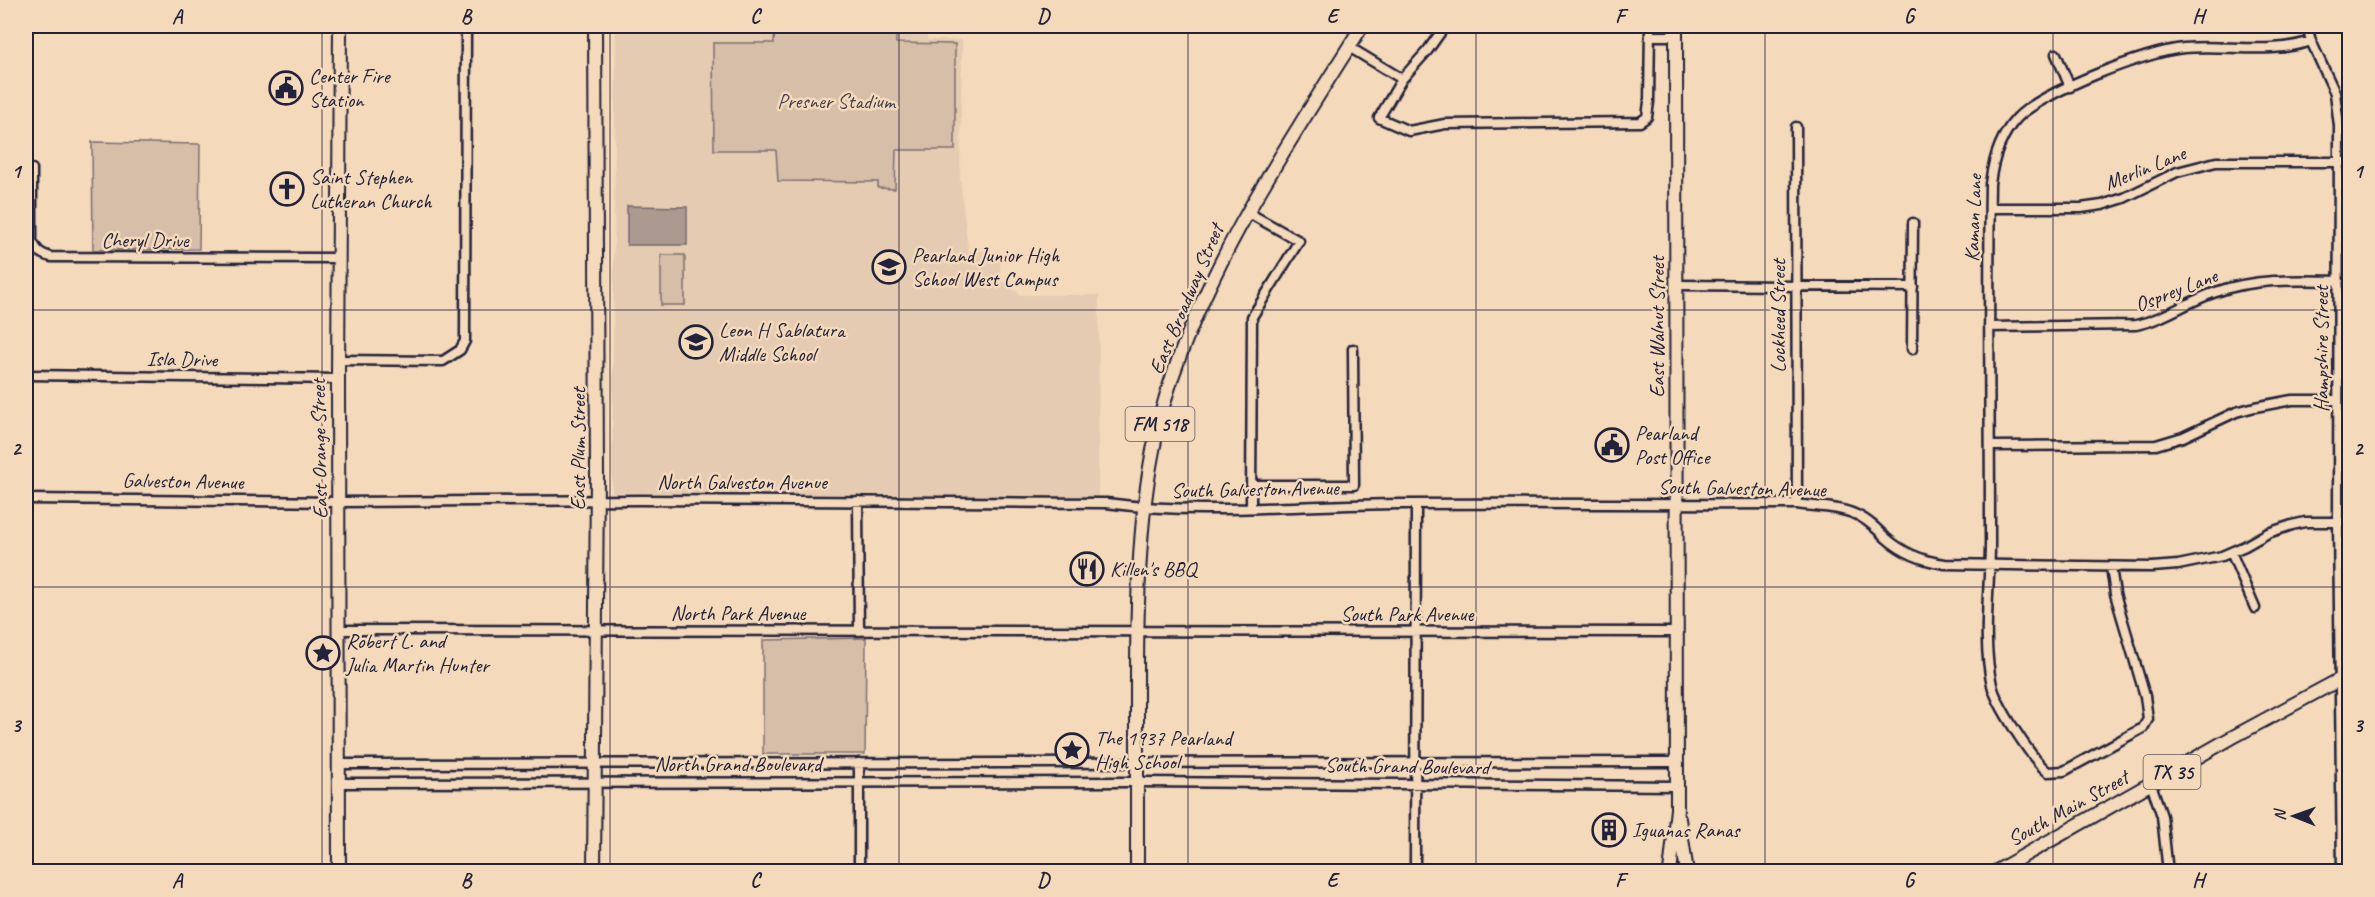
<svg xmlns="http://www.w3.org/2000/svg" width="2375" height="897" font-family="Caveat,sans-serif">
	<style>
		.built { fill: #e4cbb1 }
		.green { fill: #d6bea8; stroke: #7c7072; stroke-width: 1.5 }
		.water { fill: #ac9a90; stroke: #756a6e; stroke-width: 1.5 }
		.lines { fill: none; stroke-linecap: round; stroke-linejoin: round }
		.street-casing { stroke: #22223b; stroke-width: 13 }
		.secondary-casing { stroke: #22223b; stroke-width: 16 }
		.primary-casing { stroke: #22223b; stroke-width: 16 }
		.street { stroke: #f4d9bb; stroke-width: 8 }
		.secondary { stroke: #f4d9bb; stroke-width: 12 }
		.primary { stroke: #f4d9bb; stroke-width: 12 }
		.grid { fill: none; stroke: #22223b; stroke-width: 1.5; stroke-opacity: 0.55 }
		.labels { text-anchor: middle; stroke-width: 5; stroke-linejoin: round; paint-order: stroke }
		.shield { fill: #f4d9bb; stroke: #615961; stroke-width: 1.5 }
		.shield-label { font-size: 20px; font-weight: bold; fill: #22223b }
		.poi-label { font-size: 21px; fill: #22223b; stroke: #f4d9bb; text-anchor: start }
		.park-label { font-size: 21px; fill: #464151; stroke: #f4d9bb }
		.street-label { font-size: 21px; fill: #22223b; stroke: #f4d9bb }
		.neatline { fill: none; stroke: #22223b; stroke-width: 2 }
		.grid-label { font-size: 20px; text-anchor: middle; font-weight: bold; fill: #22223b }
	</style>
	<rect width="100%" height="100%" fill="#f4d9bb"/>
	<filter id="ink" filterUnits="userSpaceOnUse"><feTurbulence type="fractalNoise" baseFrequency=".0167" numOctaves="2"/><feDisplacementMap in="SourceGraphic" scale="12" xChannelSelector="R" yChannelSelector="G"/><feConvolveMatrix kernelMatrix="1 2 1 2 8 2 1 2 1" color-interpolation-filters="sRGB"/></filter>
	<g filter="url(#ink)">
		<path class="built" d="M 616,26 L 927,26 L 927,40 L 962,40 L 960,178 L 968,251 L 1000,251 L 1000,282 L 1012,283 L 1012,290 L 1018,291 L 1019,295 L 1099,295 L 1098,497 L 612,492 Z"/>
		<path class="green" d="M 775,26 L 896,26 L 896,43 L 955,44 L 955,150 L 896,150 L 895,189 L 878,188 L 878,182 L 778,181 L 776,150 L 714,150 L 713,43 L 774,43 Z
			M 92,142 L 200,144 L 199,249 L 93,250 Z
			M 661,255 L 685,255 L 685,305 L 661,305 Z
			M 866,638 L 865,754 L 763,754 L 763,640 Z"/>
		<path class="water" d="M 627,206 L 687,207 L 687,245 L 627,245 Z"/>
		<g class="lines">
			<defs>
				<path id="street" d="M 2307,26 L 2311,41 L 2335,93 L 2339,126 L 2338,522 L 2342,872
					M 1650,36 L 1676,36
					M 1349,47 L 1402,79 L 1379,118 L 1409,131 L 1445,124 L 1640,122 L 1647,117 L 1649,102 L 1650,26
					M 2056,54 L 2070,87
					M 1402,79 L 1428,50 L 1445,26
					M 1796,127 L 1797,504
					M 32,169 L 32,241 C 37,251 40,254 51,257 L 338,258
					M 1990,208 L 2081,208 L 2102,205 L 2124,198 L 2177,172 L 2216,162 L 2350,162
					M 1247,212 L 1299,241 L 1252,317 L 1251,508
					M 1676,285 L 1913,287
					M 1989,327 L 2136,325 C 2165,319 2188,301 2216,292 C 2256,278 2297,280 2339,281
					M 1912,349 L 1913,223
					M 338,360 L 443,361 L 460,350 L 465,341 L 466,26
					M 26,375 L 338,379
					M 1990,446 L 2156,445 L 2183,437 L 2236,412 L 2255,407 L 2292,400 L 2338,400
					M 1251,485 L 1354,485 L 1353,349
					M 26,499 L 339,502 L 640,500 L 1106,503 C 1203,516 1303,504 1401,504 C 1533,503 1665,505 1797,504 C 1816,507 1838,506 1857,515 C 1868,520 1877,529 1886,538 C 1903,553 1923,561 1945,564 L 2152,567 L 2178,565 L 2222,556 L 2245,546 L 2268,533 L 2292,525 L 2305,522 L 2350,522
					M 858,501 L 859,631
					M 2231,552 L 2255,608
					M 2111,567 L 2115,594 L 2145,696 L 2148,719 L 2143,728 L 2064,771 L 2048,772 C 2033,761 1996,704 1992,685 C 1981,637 1991,584 1990,535 C 1990,418 1988,301 1990,184 C 1993,159 2000,136 2017,118 C 2042,92 2147,51 2184,48 C 2225,44 2271,55 2311,41
					M 339,630 L 1676,632
					M 340,764 L 1677,762
					M 339,783 L 1137,782 L 1677,786
					M 2151,784 L 2162,816 L 2168,872
					M 859,872 L 859,763
					M 1415,872 L 1416,504"/>
				<path id="secondary" d="M 1679,819 L 1687,872
					M 339,872 L 338,379 L 340,26
					M 594,872 L 597,475 L 595,26
					M 1670,872 L 1677,809 L 1676,26"/>
				<path id="primary" d="M 1137,872 C 1137,808 1137,744 1137,681 C 1137,585 1139,486 1167,393 C 1209,259 1289,143 1362,26
					M 1995,872 L 2231,738 L 2350,674"/>
			</defs>
			<use href="#street" class="street-casing"/>
			<use href="#secondary" class="secondary-casing"/>
			<use href="#primary" class="primary-casing"/>
			<use href="#street" class="street"/>
			<use href="#secondary" class="secondary"/>
			<use href="#primary" class="primary"/>
		</g>
	</g>
	<path class="grid" d="M 322,26 L 322,872M 610,26 L 610,872M 899,26 L 899,872M 1188,26 L 1188,872M 1476,26 L 1476,872M 1765,26 L 1765,872M 2053,26 L 2053,872M 26,310 L 2350,310M 26,587 L 2350,587"/>
	<defs>
		<symbol id="civic-ring" viewBox="-11 -11 22 22"><circle r="9.5" fill="#f4d9bb" stroke="#22223b" stroke-width="1.5"/><path d="M-.6-6.5H3V-4.5H.6V-3L4-1V1h2V6H-6V1h2V-1L-.6-3ZM-1.2 2.5V6h2.4V2.5Z" fill="#22223b"/></symbol>
		<symbol id="church-ring" viewBox="-11 -11 22 22"><circle r="9.5" fill="#f4d9bb" stroke="#22223b" stroke-width="1.5"/><path d="M-1.2-6h2.4v3.5h3.3v2.4h-3.3V6h-2.4V-.1h-3.3v-2.4h3.3Z" fill="#22223b"/></symbol>
		<symbol id="school-ring" viewBox="-11 -11 22 22"><circle r="9.5" fill="#f4d9bb" stroke="#22223b" stroke-width="1.5"/><path d="M0-5L7-2L0 1L-7-2ZM-4 1L0 2.5L4 1V4Q0 6-4 4Z" fill="#22223b"/></symbol>
		<symbol id="restaurant-ring" viewBox="-11 -11 22 22"><circle r="9.5" fill="#f4d9bb" stroke="#22223b" stroke-width="1.5"/><path d="M-5-6h1v4h1v-4h1v4h1v-4h1v5L-1.5 .5V6h-2V.5L-5-1ZM5-6V6H3V1.5H1.5Q1.5-4 5-6Z" fill="#22223b"/></symbol>
		<symbol id="sight-ring" viewBox="-11 -11 22 22"><circle r="9.5" fill="#f4d9bb" stroke="#22223b" stroke-width="1.5"/><path d="M0-6L1.8-2.2L6-1.7L2.9 1.2L3.7 5.4L0 3.3L-3.7 5.4L-2.9 1.2L-6-1.7L-1.8-2.2Z" fill="#22223b"/></symbol>
		<symbol id="building-ring" viewBox="-11 -11 22 22"><circle r="9.5" fill="#f4d9bb" stroke="#22223b" stroke-width="1.5"/><path d="M-4-6H4V6H1V3H-1V6H-4ZM-2.5-4.3h1.7v1.8h-1.7ZM.8-4.3h1.7v1.8H.8ZM-2.5-1h1.7V.8h-1.7ZM.8-1h1.7V.8H.8Z" fill="#22223b"/></symbol>
	</defs>
	<g fill-rule="evenodd">
		<use href="#civic-ring" x="267" y="69" width="38" height="38"/>
		<use href="#church-ring" x="268" y="170" width="38" height="38"/>
		<use href="#school-ring" x="870" y="248" width="38" height="38"/>
		<use href="#school-ring" x="677" y="323" width="38" height="38"/>
		<use href="#civic-ring" x="1593" y="426" width="38" height="38"/>
		<use href="#restaurant-ring" x="1068" y="550" width="38" height="38"/>
		<use href="#sight-ring" x="304" y="634" width="38" height="38"/>
		<use href="#sight-ring" x="1053" y="731" width="38" height="38"/>
		<use href="#building-ring" x="1590" y="811" width="38" height="38"/>
	</g>
	<g class="labels">
		<g class="shield">
			<rect x="1125.5" y="407" width="69" height="34" rx="4.5"/>
			<rect x="2143.5" y="755" width="57" height="34" rx="4.5"/>
		</g>
		<g class="shield-label">
			<text x="1160" y="431">FM 518</text>
			<text x="2172" y="779">TX 35</text>
		</g>
		<g class="poi-label">
			<text x="309" y="83">Center Fire<tspan x="309" dy="24">Station</tspan></text>
			<text x="310" y="184">Saint Stephen<tspan x="310" dy="24">Lutheran Church</tspan></text>
			<text x="912" y="262">Pearland Junior High<tspan x="912" dy="24">School West Campus</tspan></text>
			<text x="719" y="337">Leon H Sablatura<tspan x="719" dy="24">Middle School</tspan></text>
			<text x="1635" y="440">Pearland<tspan x="1635" dy="24">Post Office</tspan></text>
			<text x="1110" y="576">Killen's BBQ</text>
			<text x="346" y="648">Robert L. and<tspan x="346" dy="24">Julia Martin Hunter</tspan></text>
			<text x="1095" y="745">The 1937 Pearland<tspan x="1095" dy="24">High School</tspan></text>
			<text x="1632" y="837">Iguanas Ranas</text>
		</g>
		<g class="park-label">
			<text x="836" y="108">Presner Stadium</text>
		</g>
		<g class="street-label">
			<text transform="translate(2145 168) rotate(-22)" y="7">Merlin Lane</text>
			<text transform="translate(1973 218) rotate(-88)" y="7">Kaman Lane</text>
			<text x="145" y="247">Cheryl Drive</text>
			<text transform="translate(2176 290) rotate(-21)" y="7">Osprey Lane</text>
			<text transform="translate(1186 299) rotate(-67)" y="7">East Broadway Street</text>
			<text transform="translate(1778 316) rotate(-90)" y="7">Lockheed Street</text>
			<text transform="translate(1657 327) rotate(-90)" y="7">East Walnut Street</text>
			<text transform="translate(2321 349) rotate(-90)" y="7">Hampshire Street</text>
			<text transform="translate(182 359) rotate(1)" y="7">Isla Drive</text>
			<text transform="translate(319 449) rotate(-91)" y="7">East Orange Street</text>
			<text transform="translate(578 449) rotate(-90)" y="7">East Plum Street</text>
			<text transform="translate(183 481) rotate(1)" y="7">Galveston Avenue</text>
			<text x="742" y="489">North Galveston Avenue</text>
			<text transform="translate(1742 488) rotate(1)" y="7">South Galveston Avenue</text>
			<text transform="translate(1255 489) rotate(-1)" y="7">South Galveston Avenue</text>
			<text x="738" y="620">North Park Avenue</text>
			<text x="1407" y="621">South Park Avenue</text>
			<text x="738" y="771">North Grand Boulevard</text>
			<text transform="translate(1407 766) rotate(1)" y="7">South Grand Boulevard</text>
			<text transform="translate(2068 808) rotate(-29)" y="7">South Main Street</text>
		</g>
	</g>
	<rect width="2375" height="897" fill="none" stroke="#f4d9bb" stroke-width="66"/>
	<g transform="translate(2294 816) rotate(271)" stroke="#f4d9bb" stroke-width="4.5" paint-order="stroke">
	<path d="M0-4.5L10 22L0 15L-10 22Z" fill="#22223b"/>
	<text y="-9" font-size="16" font-weight="bold" text-anchor="middle" fill="#22223b">N</text>
	</g>
	<rect x="33" y="33" width="2309" height="831" class="neatline"/>
	<g class="grid-label">
		<text x="177" y="23">A</text>
		<text x="466" y="23">B</text>
		<text x="755" y="23">C</text>
		<text x="1043" y="23">D</text>
		<text x="1332" y="23">E</text>
		<text x="1620" y="23">F</text>
		<text x="1909" y="23">G</text>
		<text x="2198" y="23">H</text>
		<text x="16" y="178">1</text>
		<text x="2358" y="178">1</text>
		<text x="16" y="455">2</text>
		<text x="2358" y="455">2</text>
		<text x="16" y="732">3</text>
		<text x="2358" y="732">3</text>
		<text x="177" y="887">A</text>
		<text x="466" y="887">B</text>
		<text x="755" y="887">C</text>
		<text x="1043" y="887">D</text>
		<text x="1332" y="887">E</text>
		<text x="1620" y="887">F</text>
		<text x="1909" y="887">G</text>
		<text x="2198" y="887">H</text>
	</g>
</svg>
